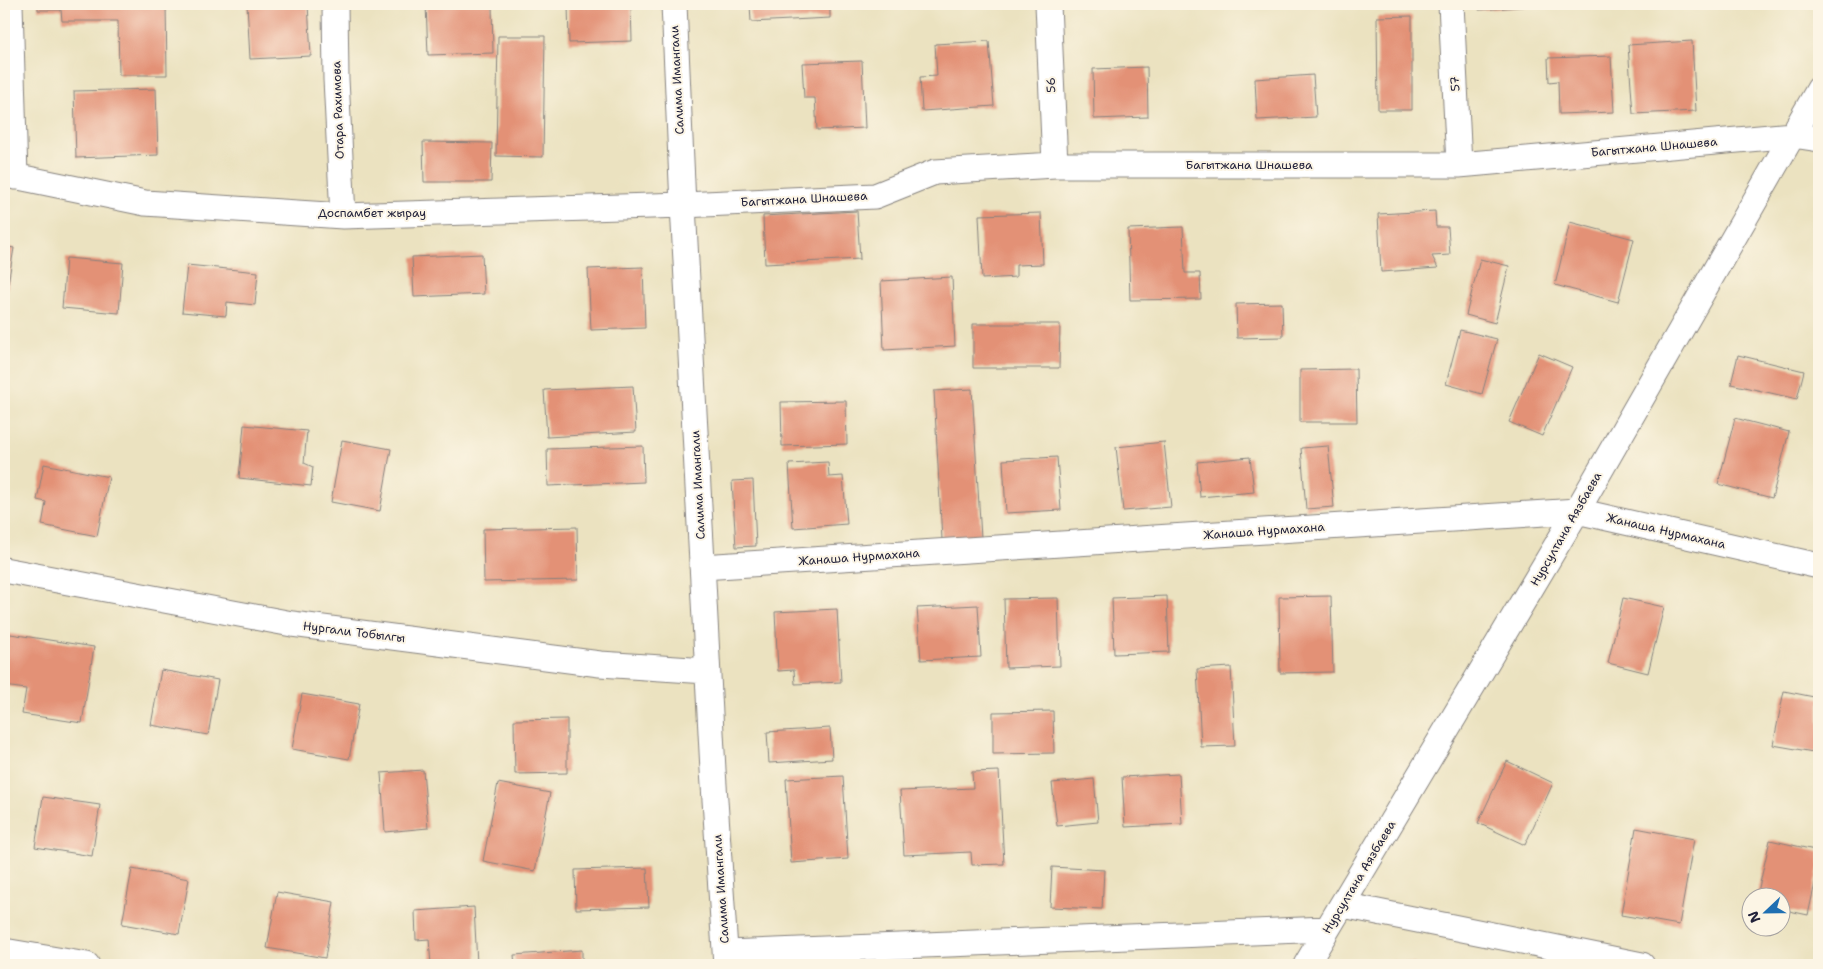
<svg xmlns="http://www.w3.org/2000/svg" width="1823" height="969" font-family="'Shantell Sans',sans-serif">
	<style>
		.building { fill: #e39176 }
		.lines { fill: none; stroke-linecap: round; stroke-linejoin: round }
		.street-casing { stroke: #86827e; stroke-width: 27 }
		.street { stroke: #fff; stroke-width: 25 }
		.labels { text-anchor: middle; stroke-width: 4; stroke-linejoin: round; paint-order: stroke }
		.street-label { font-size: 12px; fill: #22223b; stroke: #fcf5e5 }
	</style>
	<rect width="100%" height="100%" fill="#fcf5e5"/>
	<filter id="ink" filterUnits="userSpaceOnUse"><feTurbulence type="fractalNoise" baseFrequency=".02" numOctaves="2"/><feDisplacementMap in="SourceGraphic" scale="10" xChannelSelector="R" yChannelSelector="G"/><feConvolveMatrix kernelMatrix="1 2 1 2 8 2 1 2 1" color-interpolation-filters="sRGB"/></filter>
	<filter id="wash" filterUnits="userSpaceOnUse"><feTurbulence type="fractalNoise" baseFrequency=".0096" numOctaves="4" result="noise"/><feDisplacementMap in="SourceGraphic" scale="20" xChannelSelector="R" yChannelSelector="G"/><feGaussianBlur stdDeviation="1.12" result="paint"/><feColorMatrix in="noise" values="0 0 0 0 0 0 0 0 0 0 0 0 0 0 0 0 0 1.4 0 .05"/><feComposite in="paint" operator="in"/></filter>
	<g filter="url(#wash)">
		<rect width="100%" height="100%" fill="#ebe2c0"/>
		<g id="blocks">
			<path class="building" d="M 38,4 L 166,4 L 167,75 L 119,75 L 118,21 L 62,21 L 61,10 L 38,10 Z
				M 247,4 L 308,4 L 311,56 L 250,59 Z
				M 426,4 L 492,4 L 493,53 L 428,55 Z
				M 568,4 L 631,4 L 632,41 L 569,43 Z
				M 750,4 L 830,4 L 830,18 L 751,22 Z
				M 1478,4 L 1544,4 L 1544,5 L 1479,10 Z
				M 1412,16 L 1412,110 L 1378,110 L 1377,17 Z
				M 498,36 L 545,36 L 543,157 L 496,156 Z
				M 989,41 L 994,106 L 922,111 L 920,77 L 937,76 L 935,44 Z
				M 1692,41 L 1696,111 L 1633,114 L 1628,45 Z
				M 1611,56 L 1614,112 L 1559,114 L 1558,81 L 1549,82 L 1548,58 Z
				M 862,61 L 865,128 L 817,130 L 815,98 L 804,98 L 802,63 Z
				M 1147,67 L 1148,117 L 1094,119 L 1093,69 Z
				M 1313,75 L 1316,117 L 1257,120 L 1255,79 Z
				M 156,89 L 158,155 L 76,158 L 74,91 Z
				M 423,142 L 492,143 L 491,182 L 424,182 Z
				M 857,211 L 860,259 L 765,264 L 763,216 Z
				M 1435,211 L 1436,227 L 1448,227 L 1450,255 L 1432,256 L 1438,268 L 1381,272 L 1378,214 Z
				M 1041,213 L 1043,264 L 1016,265 L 1016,277 L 982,279 L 979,215 Z
				M 1570,222 L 1634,239 L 1618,302 L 1555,285 Z
				M 1183,227 L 1185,273 L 1200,273 L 1201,299 L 1130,300 L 1128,229 Z
				M 4,246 L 14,248 L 5,302 L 4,302 Z
				M 482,254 L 484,294 L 414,297 L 412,257 Z
				M 66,258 L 123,263 L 119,313 L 62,308 Z
				M 1480,259 L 1509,266 L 1495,323 L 1466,315 Z
				M 187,265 L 258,272 L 255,305 L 227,302 L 226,316 L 182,312 Z
				M 643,267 L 645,328 L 591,330 L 588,269 Z
				M 952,277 L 955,346 L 884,350 L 881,281 Z
				M 1282,303 L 1283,337 L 1237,338 L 1236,304 Z
				M 973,324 L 1060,324 L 1059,368 L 973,368 Z
				M 1460,330 L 1497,339 L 1482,394 L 1446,384 Z
				M 1539,353 L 1572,367 L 1542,436 L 1509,422 Z
				M 1738,355 L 1804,371 L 1797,399 L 1731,384 Z
				M 1356,369 L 1357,422 L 1300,422 L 1300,370 Z
				M 633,386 L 636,432 L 547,437 L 544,390 Z
				M 972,389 L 981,538 L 942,540 L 934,391 Z
				M 846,401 L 847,444 L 782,446 L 781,402 Z
				M 1735,418 L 1789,432 L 1772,498 L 1718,484 Z
				M 244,425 L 307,431 L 304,463 L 313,467 L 311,486 L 239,478 Z
				M 342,440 L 391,449 L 380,511 L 331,502 Z
				M 1164,442 L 1171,507 L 1123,511 L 1116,447 Z
				M 643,446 L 644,482 L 548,486 L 547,449 Z
				M 1328,446 L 1334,507 L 1306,509 L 1301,448 Z
				M 1057,457 L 1061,510 L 1006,513 L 1003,460 Z
				M 1250,457 L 1254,492 L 1200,497 L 1197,462 Z
				M 828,462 L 829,477 L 843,476 L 847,524 L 793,528 L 789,464 Z
				M 44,464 L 109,477 L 97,536 L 42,525 L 46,502 L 37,500 Z
				M 753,480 L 756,546 L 736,547 L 732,481 Z
				M 577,527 L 578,580 L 484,582 L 483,529 Z
				M 1167,596 L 1169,652 L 1114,654 L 1112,598 Z
				M 1331,596 L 1333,672 L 1280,673 L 1279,597 Z
				M 1058,598 L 1060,666 L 1006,668 L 1004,599 Z
				M 1623,598 L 1664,607 L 1648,673 L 1608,663 Z
				M 978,605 L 981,657 L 921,660 L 917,608 Z
				M 837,609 L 841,682 L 795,684 L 794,670 L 778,671 L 775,612 Z
				M 4,633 L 94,647 L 82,723 L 22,714 L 26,689 L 4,686 Z
				M 1231,667 L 1235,746 L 1201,747 L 1197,669 Z
				M 161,670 L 218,680 L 208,735 L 151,725 Z
				M 1784,691 L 1819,698 L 1819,753 L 1773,745 Z
				M 302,694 L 359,704 L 349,759 L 292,749 Z
				M 1053,711 L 1054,753 L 993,754 L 993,712 Z
				M 567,719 L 567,773 L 515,774 L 514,720 Z
				M 830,728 L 832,759 L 769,763 L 767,732 Z
				M 1507,761 L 1553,783 L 1525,845 L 1478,823 Z
				M 423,770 L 428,828 L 385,832 L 381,773 Z
				M 999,771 L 1004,864 L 972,865 L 971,852 L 904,855 L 900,791 L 973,788 L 972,772 Z
				M 1179,774 L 1182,824 L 1125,827 L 1122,777 Z
				M 843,776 L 848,859 L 791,863 L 786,779 Z
				M 1094,779 L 1098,822 L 1057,826 L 1052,783 Z
				M 498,783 L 550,793 L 535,871 L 483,861 Z
				M 43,797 L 100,805 L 92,856 L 35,847 Z
				M 1636,828 L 1694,839 L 1679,925 L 1621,915 Z
				M 1770,840 L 1819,851 L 1819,865 L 1808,915 L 1780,909 L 1780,896 L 1757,896 Z
				M 1052,867 L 1104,870 L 1102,909 L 1050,907 Z
				M 647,868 L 649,907 L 576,909 L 575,870 Z
				M 132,869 L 189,879 L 179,934 L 122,924 Z
				M 277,892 L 334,902 L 325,958 L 267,948 Z
				M 474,907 L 477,964 L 431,965 L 429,939 L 416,940 L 415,911 Z
				M 582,950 L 582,965 L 515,965 L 514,955 Z
				M 1391,960 L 1415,964 L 1415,965 L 1390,965 Z"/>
		</g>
	</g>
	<g filter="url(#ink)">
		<use href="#blocks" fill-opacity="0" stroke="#86827e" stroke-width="1"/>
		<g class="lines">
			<defs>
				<path id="street" d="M 10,4 L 15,177
					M 335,4 L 336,79 L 343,216
					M 674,4 L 683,205 L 713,770 L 726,965
					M 1048,4 L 1055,165
					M 1451,4 L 1459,165
					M 4,174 L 145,203 L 343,216 L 683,205 L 875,196 L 935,172 L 1055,165 L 1459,165 L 1793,135 L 1819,139
					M 702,567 L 1577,511 L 1819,566
					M 4,570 L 292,624 L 600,664 L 707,671
					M 1343,905 L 1642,965
					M 4,951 L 87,965
					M 726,953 L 1327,929
					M 1306,965 L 1577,511 L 1819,89"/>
			</defs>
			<use href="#street" class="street-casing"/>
			<use href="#street" class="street"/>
		</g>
	</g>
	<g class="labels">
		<g class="street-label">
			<text transform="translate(677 80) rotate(-93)" y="4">Салима Имангали</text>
			<text transform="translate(1455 84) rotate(-93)" y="4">57</text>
			<text transform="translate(1051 85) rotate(-92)" y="4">56</text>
			<text transform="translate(338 110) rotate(-92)" y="4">Отара Рахимова</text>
			<text transform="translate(1654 147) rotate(-5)" y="4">Багытжана Шнашева</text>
			<text x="1249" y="169">Багытжана Шнашева</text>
			<text transform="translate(804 199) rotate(-3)" y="4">Багытжана Шнашева</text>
			<text x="372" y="217">Доспамбет жырау</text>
			<text transform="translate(698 485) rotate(-93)" y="4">Салима Имангали</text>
			<text transform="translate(1566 529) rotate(-60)" y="4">Нурсултана Аязбаева</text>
			<text transform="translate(1264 531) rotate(-4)" y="4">Жанаша Нурмахана</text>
			<text transform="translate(1666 531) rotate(13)" y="4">Жанаша Нурмахана</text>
			<text transform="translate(859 557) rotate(-4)" y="4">Жанаша Нурмахана</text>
			<text transform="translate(354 632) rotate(7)" y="4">Нургали Тобылгы</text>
			<text transform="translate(1359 877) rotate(-59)" y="4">Нурсултана Аязбаева</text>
			<text transform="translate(721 889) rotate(-94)" y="4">Салима Имангали</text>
		</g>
	</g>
	<rect width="1823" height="969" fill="none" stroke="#fcf5e5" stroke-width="20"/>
	<g transform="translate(1766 912) rotate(248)"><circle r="24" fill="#fcf5e5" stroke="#a5a1a1"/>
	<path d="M0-4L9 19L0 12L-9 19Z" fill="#1f6fb2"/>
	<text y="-8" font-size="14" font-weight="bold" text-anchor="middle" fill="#22223b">N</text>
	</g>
</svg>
